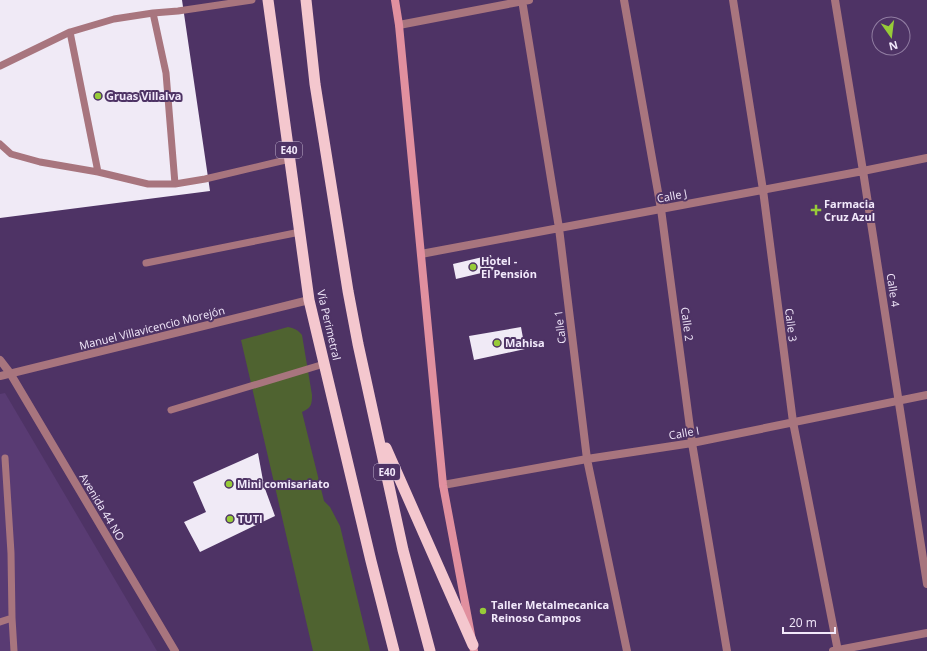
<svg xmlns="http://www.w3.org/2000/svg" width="927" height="651" font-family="'Open Sans',sans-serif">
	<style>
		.built { fill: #593b73 }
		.green { fill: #4f6330 }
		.building { fill: #f0eaf6 }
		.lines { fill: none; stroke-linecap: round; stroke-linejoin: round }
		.service { stroke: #a8757e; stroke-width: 7 }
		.minor { stroke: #a8757e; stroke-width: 8 }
		.tertiary { stroke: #a8757e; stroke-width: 8 }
		.secondary { stroke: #e1909f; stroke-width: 8 }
		.trunk { stroke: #f4c7ce; stroke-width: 11 }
		.poi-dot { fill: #97cb38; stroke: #4e3365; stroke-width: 1.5 }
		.labels { text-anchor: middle; stroke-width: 4; stroke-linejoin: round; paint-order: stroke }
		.shield { fill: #4e3365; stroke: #c1b2ce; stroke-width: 1 }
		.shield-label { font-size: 10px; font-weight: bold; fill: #f2e9fb }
		.poi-label { font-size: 11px; font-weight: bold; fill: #f2e9fb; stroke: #4e3365; text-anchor: start }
		.street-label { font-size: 11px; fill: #f2e9fb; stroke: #4e3365 }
	</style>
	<rect width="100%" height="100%" fill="#4e3365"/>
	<path class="built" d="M 5,393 L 157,651 L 0,651 L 0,394 Z"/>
	<path class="green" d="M 288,327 C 294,328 298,330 302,335 L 312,395 C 312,405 311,408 302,412 L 324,501 L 330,507 L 340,526 L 370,651 L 313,651 L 241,340 Z"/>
	<path class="building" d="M 0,0 L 182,0 L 210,191 L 0,218 Z
		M 491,255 L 494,270 L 456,279 L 453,264 Z
		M 521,327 L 525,349 L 474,360 L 469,336 Z
		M 258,453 L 264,486 L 275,516 L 200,552 L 184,522 L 206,512 L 193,482 Z"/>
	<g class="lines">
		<path class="service" d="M 153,13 L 178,11 L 252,0
			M 70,32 L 98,172
			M 0,66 L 70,32 L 114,19 L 153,13 L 166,73 L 175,184
			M 0,144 L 11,154 L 40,162 L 98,172 L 148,184 L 175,184 L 205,179 L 290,159
			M 146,263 L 300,232
			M 171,410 L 324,364
			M 5,458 L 11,553 L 12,618 L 14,651
			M 0,622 L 12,618"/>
		<path class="minor" d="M 522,0 L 559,228 L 587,459 L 627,651
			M 624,0 L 661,209 L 692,443 L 727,651
			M 733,0 L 763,190 L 793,422 L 838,651
			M 835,0 L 863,171 L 927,584
			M 399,25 L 529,0
			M 421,254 L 863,171 L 927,158
			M 0,360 L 10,373 L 175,651
			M 443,485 L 587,459 L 692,443 L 927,395
			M 833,651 L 927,633"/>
		<path class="tertiary" d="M 0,376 L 309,300"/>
		<path class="secondary" d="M 395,0 L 399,25 L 443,485 L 474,651"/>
		<path class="trunk" d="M 268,0 L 309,300 L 371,561 L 394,651
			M 306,0 L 315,84 L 348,291 L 358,344 L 403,550 L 430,651
			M 386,448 L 473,645"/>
	</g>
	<g class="poi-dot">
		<circle cx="98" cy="96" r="4"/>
		<path d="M814 204h4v4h4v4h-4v4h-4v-4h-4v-4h4z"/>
		<circle cx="473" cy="267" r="4"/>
		<circle cx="497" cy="343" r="4"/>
		<circle cx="229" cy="484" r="4"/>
		<circle cx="230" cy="519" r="4"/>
		<circle cx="483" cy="611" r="4"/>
	</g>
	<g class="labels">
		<g class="shield">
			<rect x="276" y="142" width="26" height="16" rx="3"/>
			<rect x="374" y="464" width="26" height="16" rx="3"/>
		</g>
		<g class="shield-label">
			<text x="289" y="154">E40</text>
			<text x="387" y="476">E40</text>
		</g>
		<g class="poi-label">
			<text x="106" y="100">Gruas Villalva</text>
			<text x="824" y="208">Farmacia<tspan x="824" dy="13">Cruz Azul</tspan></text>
			<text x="481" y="265">Hotel -<tspan x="481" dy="13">El Pensión</tspan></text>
			<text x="505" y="347">Mahisa</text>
			<text x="237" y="488">Mini comisariato</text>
			<text x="238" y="523">TUTI</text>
			<text x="491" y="609">Taller Metalmecanica<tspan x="491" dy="13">Reinoso Campos</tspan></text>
		</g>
		<g class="street-label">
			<text transform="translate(672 196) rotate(-11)" y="4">Calle J</text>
			<text transform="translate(893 290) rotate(81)" y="4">Calle 4</text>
			<text transform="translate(687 324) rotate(82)" y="4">Calle 2</text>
			<text transform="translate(329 325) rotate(77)" y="4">Vía Perimetral</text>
			<text transform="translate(791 325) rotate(83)" y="4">Calle 3</text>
			<text transform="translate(560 327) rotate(-97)" y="4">Calle 1</text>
			<text transform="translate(152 328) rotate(-14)" y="4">Manuel Villavicencio Morejón</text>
			<text transform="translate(684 433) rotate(-10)" y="4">Calle I</text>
			<text transform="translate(102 507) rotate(59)" y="4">Avenida 44 NO</text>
		</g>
	</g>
	<g transform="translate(891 36) rotate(166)"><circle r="19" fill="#4e3365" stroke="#907ca1"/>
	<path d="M0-3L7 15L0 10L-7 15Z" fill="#97cb38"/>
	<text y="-6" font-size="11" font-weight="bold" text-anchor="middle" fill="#f2e9fb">N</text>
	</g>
	<path d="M783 627v6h52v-6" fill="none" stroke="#f2e9fb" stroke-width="2"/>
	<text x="789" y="627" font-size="12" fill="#f2e9fb" stroke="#4e3365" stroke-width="3" paint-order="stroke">20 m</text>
</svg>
